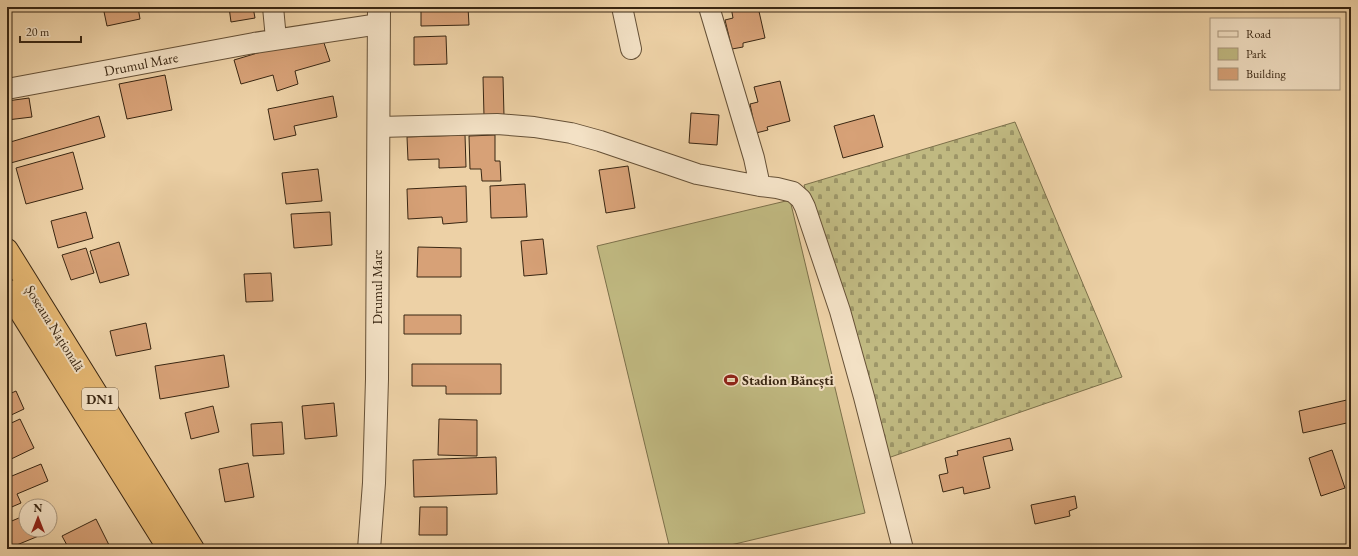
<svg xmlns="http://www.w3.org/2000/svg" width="1358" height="556" font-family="'EB Garamond',serif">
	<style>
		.green { fill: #c0b981; stroke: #7c704a }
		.cemetery { fill: url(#cemetery-stones); stroke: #7c704a }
		.building { fill: #d7a177; stroke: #392612 }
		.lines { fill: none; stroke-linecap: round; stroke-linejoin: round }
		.minor-casing { stroke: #665137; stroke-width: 22 }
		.tertiary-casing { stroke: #665137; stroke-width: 24 }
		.trunk-casing { stroke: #392612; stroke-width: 24 }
		.minor { stroke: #f3e1c5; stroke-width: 20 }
		.tertiary { stroke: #f3e1c5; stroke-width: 22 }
		.trunk { stroke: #e6b873; stroke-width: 22 }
		.labels { text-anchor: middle; stroke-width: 4; stroke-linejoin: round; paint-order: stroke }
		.shield { fill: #f3e1c5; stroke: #715e48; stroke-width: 1 }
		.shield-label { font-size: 13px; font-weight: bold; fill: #392612 }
		.street-label { font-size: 14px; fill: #392612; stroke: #f3e1c5 }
		.poi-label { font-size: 14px; font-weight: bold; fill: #392612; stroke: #f3e1c5; text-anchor: start }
	</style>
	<defs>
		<pattern id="cemetery-stones" width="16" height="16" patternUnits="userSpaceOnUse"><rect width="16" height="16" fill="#c0b981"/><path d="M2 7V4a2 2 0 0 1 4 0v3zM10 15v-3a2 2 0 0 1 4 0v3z" fill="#9d9668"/></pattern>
	</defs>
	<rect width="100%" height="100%" fill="#edd1a6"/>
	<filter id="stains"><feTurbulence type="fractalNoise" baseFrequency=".005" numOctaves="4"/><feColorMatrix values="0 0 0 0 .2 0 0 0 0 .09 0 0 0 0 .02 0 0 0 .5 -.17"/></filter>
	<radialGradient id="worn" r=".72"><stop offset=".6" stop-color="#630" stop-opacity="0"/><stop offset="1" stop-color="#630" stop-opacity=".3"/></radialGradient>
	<path class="green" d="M 790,200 L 865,513 L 714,549 L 670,549 L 597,246 Z"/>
	<path class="cemetery" d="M 1015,122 L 1122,377 L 885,459 L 867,388 L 804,185 Z"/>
	<path class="building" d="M 103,7 L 138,7 L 140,19 L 107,26 Z
		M 229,7 L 253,7 L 255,18 L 231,22 Z
		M 421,7 L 468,7 L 469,25 L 421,26 Z
		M 731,7 L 758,7 L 765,38 L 743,43 L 743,47 L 732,49 L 725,20 L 733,18 Z
		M 321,34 L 330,61 L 295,71 L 298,84 L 277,91 L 273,75 L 241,84 L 234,60 Z
		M 446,36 L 447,64 L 414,65 L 414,37 Z
		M 165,75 L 172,110 L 127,119 L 119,84 Z
		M 483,77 L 503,77 L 504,116 L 484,116 Z
		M 780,81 L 790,121 L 767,127 L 768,130 L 756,133 L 750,104 L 758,102 L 754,87 Z
		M 333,96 L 337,117 L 294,126 L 296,135 L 274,140 L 268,109 Z
		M 29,98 L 32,117 L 7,120 L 7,101 Z
		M 691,113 L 719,115 L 717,145 L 689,143 Z
		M 874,115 L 883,147 L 843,158 L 834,126 Z
		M 99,116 L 105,137 L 7,164 L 7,143 Z
		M 465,135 L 466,167 L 439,168 L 439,159 L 408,160 L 407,137 Z
		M 495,135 L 495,161 L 500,161 L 501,181 L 482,181 L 481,169 L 470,169 L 469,136 Z
		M 73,152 L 83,189 L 26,204 L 16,168 Z
		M 628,166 L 635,208 L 606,213 L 599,170 Z
		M 318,169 L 322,201 L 286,204 L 282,173 Z
		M 525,184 L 527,217 L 491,218 L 490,186 Z
		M 466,186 L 467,222 L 443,224 L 442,217 L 408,219 L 407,189 Z
		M 86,212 L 93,238 L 58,248 L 51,221 Z
		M 330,212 L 332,245 L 294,248 L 291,214 Z
		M 543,239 L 547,274 L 524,276 L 521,241 Z
		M 119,242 L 129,275 L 100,283 L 90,251 Z
		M 418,247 L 461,248 L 461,277 L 417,277 Z
		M 86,248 L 94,273 L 71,280 L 62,255 Z
		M 271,273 L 273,301 L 246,302 L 244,274 Z
		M 404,315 L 461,315 L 461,334 L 404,334 Z
		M 146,323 L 151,349 L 116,356 L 110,331 Z
		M 224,355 L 229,387 L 160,399 L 155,366 Z
		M 412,364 L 501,364 L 501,394 L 446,394 L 446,386 L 412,386 Z
		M 16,391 L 24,409 L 7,417 L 7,395 Z
		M 1351,399 L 1351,422 L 1303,433 L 1299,411 Z
		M 334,403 L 337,436 L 305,439 L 302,406 Z
		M 213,406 L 219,432 L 191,439 L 185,413 Z
		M 20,419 L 34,448 L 7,461 L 7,425 Z
		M 439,419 L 477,420 L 477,456 L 438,455 Z
		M 282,422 L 284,454 L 253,456 L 251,424 Z
		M 1010,438 L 1013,450 L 983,457 L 990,488 L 964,494 L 963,487 L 943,492 L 939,475 L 948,473 L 945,458 L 958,455 L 957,451 Z
		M 1332,450 L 1345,488 L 1321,496 L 1309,458 Z
		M 496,457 L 497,494 L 414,497 L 413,460 Z
		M 248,463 L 254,497 L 225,502 L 219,469 Z
		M 41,464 L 48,481 L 17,494 L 21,503 L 7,509 L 7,478 Z
		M 1075,496 L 1077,508 L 1069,511 L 1070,516 L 1035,524 L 1031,505 Z
		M 420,507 L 447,507 L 447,535 L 419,535 Z
		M 26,515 L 26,530 L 45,530 L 46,533 L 7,549 L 7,523 Z
		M 96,519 L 111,549 L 69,549 L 62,536 Z
		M 1351,544 L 1351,549 L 1335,549 Z"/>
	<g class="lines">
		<defs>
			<path id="minor" d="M 273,7 L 276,39
				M 622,7 L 631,49
				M 709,7 L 754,158 L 760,186
				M 7,89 L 254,43 L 379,24
				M 379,127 L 497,124 L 534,127 L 571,133 L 600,141 L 697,174 L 760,186 L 777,188 L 793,192 L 801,199 L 805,207 L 840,311 L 864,397 L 903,549"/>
			<path id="tertiary" d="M 369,549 L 374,483 L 377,379 L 379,7"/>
			<path id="trunk" d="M 7,250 L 193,549
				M 7,290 L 169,549"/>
		</defs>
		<use href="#minor" class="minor-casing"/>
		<use href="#tertiary" class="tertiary-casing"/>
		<use href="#trunk" class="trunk-casing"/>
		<use href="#minor" class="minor"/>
		<use href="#tertiary" class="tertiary"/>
		<use href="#trunk" class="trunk"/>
	</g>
	<defs>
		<symbol id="stadium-bare" viewBox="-9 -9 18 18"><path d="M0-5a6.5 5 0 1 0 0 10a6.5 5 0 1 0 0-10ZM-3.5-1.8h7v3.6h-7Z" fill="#8f2418" stroke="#f3e1c5" stroke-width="2.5" paint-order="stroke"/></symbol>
	</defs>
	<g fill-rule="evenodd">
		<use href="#stadium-bare" x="721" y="370" width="20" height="20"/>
	</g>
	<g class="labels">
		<rect class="shield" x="82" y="388" width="36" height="22" rx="3"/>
		<g class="shield-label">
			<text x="100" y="404">DN1</text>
		</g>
		<g class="street-label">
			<text transform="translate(141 64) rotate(-11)" y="5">Drumul Mare</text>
			<text transform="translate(377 287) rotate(-90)" y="5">Drumul Mare</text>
			<text transform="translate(55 328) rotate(58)" y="5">Șoseaua Națională</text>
		</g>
		<g class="poi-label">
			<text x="742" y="385">Stadion Bănești</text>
		</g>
	</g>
	<rect width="1358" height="556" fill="none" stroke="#edd1a6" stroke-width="24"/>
	<rect x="8" y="8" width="1342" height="540" fill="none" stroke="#392612" stroke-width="2"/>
	<rect x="12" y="12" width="1334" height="532" fill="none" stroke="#392612"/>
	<rect x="1210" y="18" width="130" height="72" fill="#f3e1c5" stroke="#a9967d"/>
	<rect x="1218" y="31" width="20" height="6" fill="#f3e1c5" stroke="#a9967d"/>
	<text x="1246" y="38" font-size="12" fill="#392612">Road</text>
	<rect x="1218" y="48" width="20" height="12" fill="#c0b981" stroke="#a9967d"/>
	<text x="1246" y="58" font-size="12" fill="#392612">Park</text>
	<rect x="1218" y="68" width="20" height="12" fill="#d7a177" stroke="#a9967d"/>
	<text x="1246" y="78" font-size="12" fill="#392612">Building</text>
	<g transform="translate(38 518)"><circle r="19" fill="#f3e1c5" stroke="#a9967d"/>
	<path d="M0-3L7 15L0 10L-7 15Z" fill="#8f2418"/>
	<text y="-6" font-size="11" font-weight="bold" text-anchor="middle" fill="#392612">N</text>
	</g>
	<path d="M20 36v6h61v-6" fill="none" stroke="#392612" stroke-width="2"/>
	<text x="26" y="36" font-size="12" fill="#392612" stroke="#f3e1c5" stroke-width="3" paint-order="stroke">20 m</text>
	<rect width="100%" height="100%" filter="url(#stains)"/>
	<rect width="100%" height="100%" fill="url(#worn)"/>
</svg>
